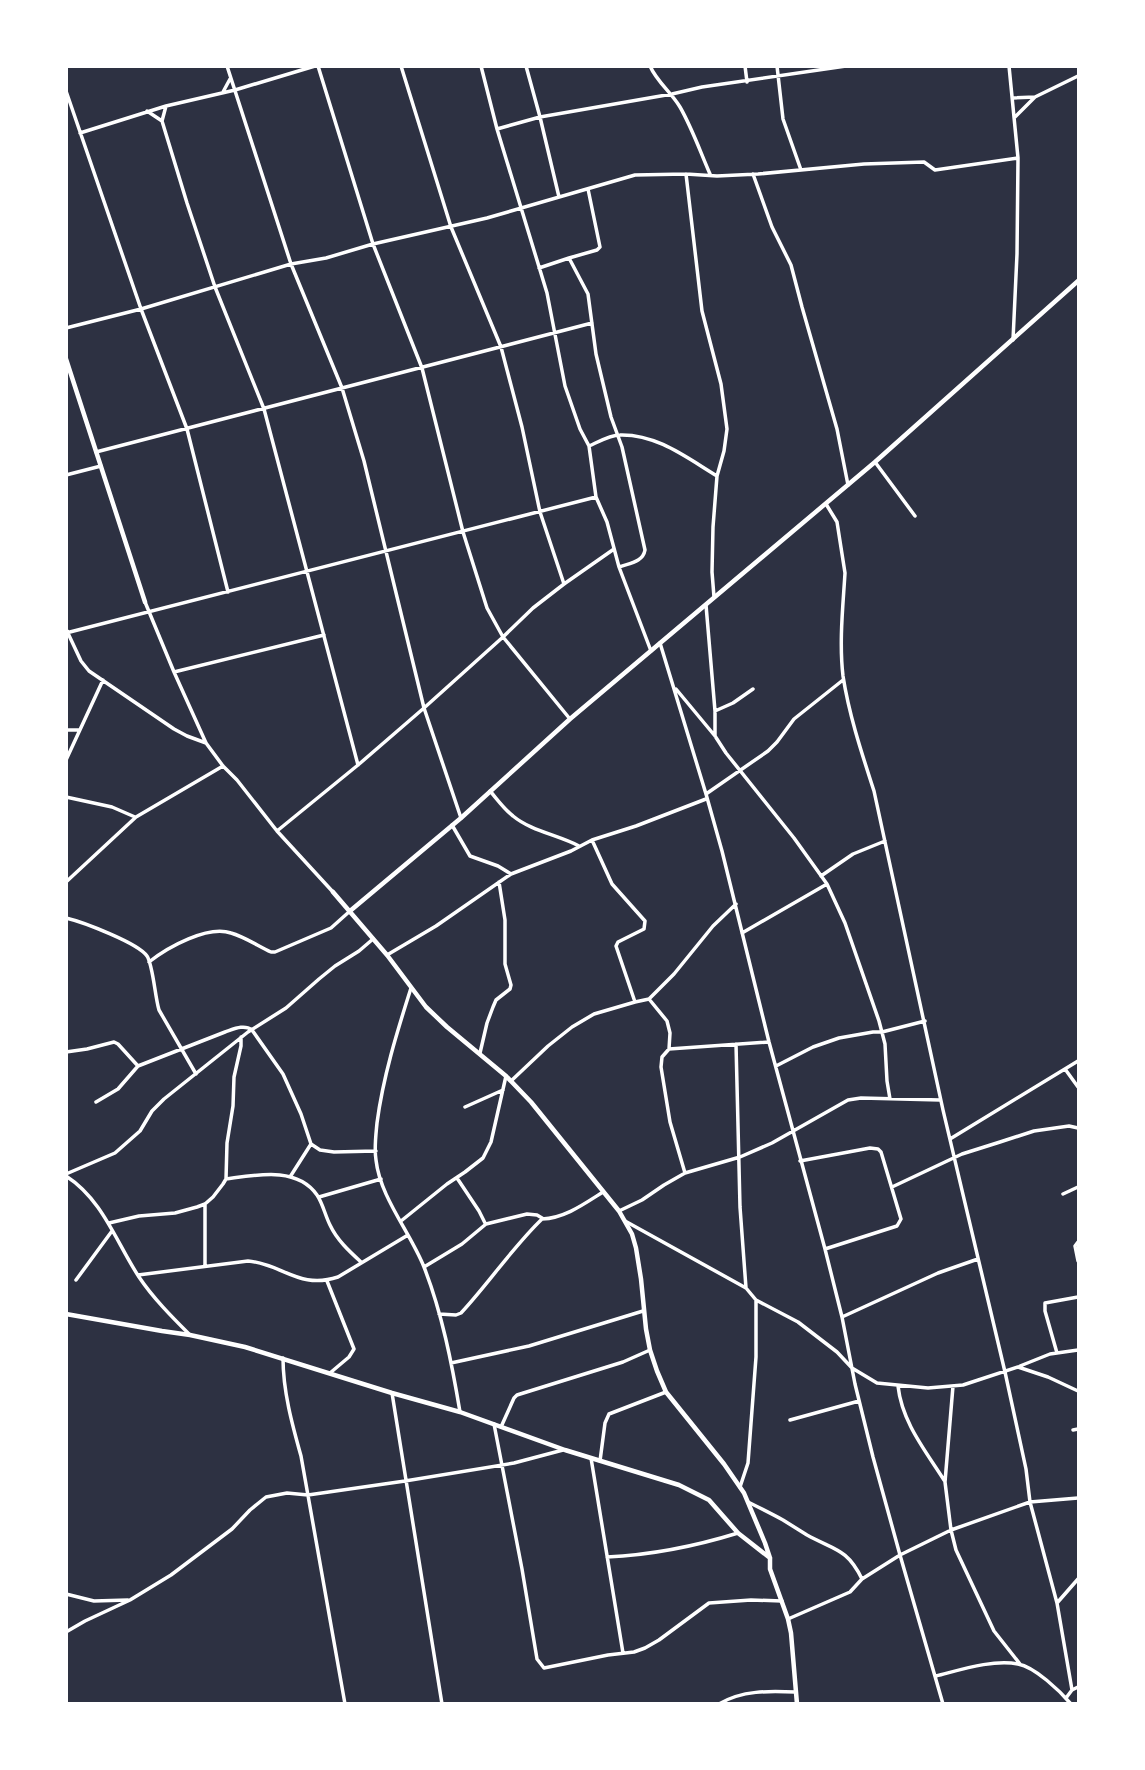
<svg xmlns="http://www.w3.org/2000/svg" width="1145" height="1770" font-family="Georgia,serif">
	<style>
		.lines { fill: none; stroke-linecap: round; stroke-linejoin: round }
		.minor { stroke: #fff; stroke-width: 3.5 }
		.tertiary { stroke: #fff; stroke-width: 4.5 }
	</style>
	<rect width="100%" height="100%" fill="#2d3142"/>
	<g class="lines">
		<path class="minor" d="M 227,66 L 291,264 L 342,388 L 364,461 L 424,708 L 461,818
			M 318,66 L 373,244 L 422,368 L 463,532 L 487,608 L 503,637 L 570,719
			M 401,66 L 451,227 L 501,347 L 522,427 L 540,512 L 564,584
			M 481,66 L 497,129 L 547,293 L 565,386 L 580,429 L 589,446 L 596,497 L 607,522 L 619,567 L 651,651
			M 526,66 L 540,117 L 559,197
			M 650,66 C 657,82 671,92 680,107 C 692,128 700,151 710,174
			M 745,66 L 747,82
			M 777,66 L 783,119 L 801,170
			M 1009,66 L 1018,158 L 1017,254 L 1013,340
			M 66,91 L 141,309 L 187,429 L 228,592
			M 223,92 L 230,79
			M 1013,98 L 1035,97
			M 166,106 L 162,121 L 187,203 L 215,287 L 264,409 L 358,765
			M 147,111 L 162,121
			M 1015,117 L 1035,97 L 1078,76
			M 497,129 L 540,117 L 672,94 L 702,87 L 846,66
			M 80,133 L 166,106 L 235,90 L 315,66
			M 686,174 L 702,311 L 721,384 L 727,429 L 724,451 L 717,476 L 713,527 L 712,572 L 714,597
			M 753,174 L 772,227 L 791,265 L 802,307 L 837,429 L 848,485
			M 569,258 L 588,294 L 596,354 L 611,417 L 622,447 L 645,550 C 643,562 630,563 619,567
			M 539,268 L 569,258 L 597,250 L 600,247 L 588,189
			M 66,328 L 141,309 L 291,264 L 326,258 L 373,244 L 487,218 L 635,175 L 686,174 L 717,176 L 758,174 L 864,164 L 924,162 L 935,170 L 1018,158
			M 589,446 C 598,442 610,435 620,435 C 657,434 687,458 717,476
			M 96,452 L 592,323
			M 875,462 L 915,516
			M 66,475 L 101,466
			M 826,504 L 837,522 L 845,573 C 843,606 839,642 843,676 C 849,715 862,754 874,791 L 943,1110 L 1005,1372 L 1026,1469 L 1030,1502 L 1057,1603 L 1072,1690
			M 145,602 L 174,672 L 206,743 L 223,766 L 237,780 L 277,831 L 333,892
			M 706,605 L 715,711 L 715,736
			M 66,629 L 81,661 L 89,671 L 174,729 L 187,736 L 206,743
			M 66,633 L 596,497
			M 660,643 L 706,794 L 722,851 L 769,1042 L 825,1249 L 842,1317 L 855,1384 L 873,1457 L 900,1555 L 943,1704
			M 174,672 L 324,635
			M 676,689 L 715,736 L 726,753 L 794,838 L 827,884 L 845,923 L 879,1021 L 885,1044 L 887,1081 L 890,1099
			M 715,711 L 733,703 L 753,689
			M 66,730 L 79,730
			M 66,760 L 103,680
			M 490,791 C 497,799 504,809 513,816 C 531,831 558,835 579,846
			M 706,794 L 768,751 L 777,742 L 794,719 L 843,680
			M 66,797 L 112,807 L 135,817
			M 452,825 L 470,856 L 498,866 L 511,874
			M 277,831 L 358,765 L 424,708 L 503,637 L 533,608 L 564,584 L 614,549
			M 592,840 L 612,884 L 645,921 L 644,929 L 618,942 L 616,946 L 635,1002
			M 821,876 L 853,854 L 885,841
			M 66,882 L 136,817 L 223,766
			M 66,918 C 83,922 138,943 147,956 C 153,965 155,997 159,1010 L 196,1074
			M 742,933 L 827,884
			M 387,955 L 436,926 L 511,874 L 571,851 L 592,840 L 636,826 L 706,799
			M 149,962 C 168,947 208,925 231,933 C 245,937 258,946 271,952 L 275,952 L 331,928 L 350,911
			M 411,988 C 397,1032 383,1077 377,1123 C 376,1134 374,1148 376,1160 C 380,1197 410,1232 424,1267 C 442,1313 452,1364 460,1412
			M 649,999 L 667,1021 L 670,1033 L 669,1049 L 662,1057 L 661,1067 L 670,1122 L 685,1173
			M 736,1044 L 740,1207 L 746,1288
			M 669,1049 L 769,1042
			M 66,1052 L 87,1049 L 114,1042 L 118,1044 L 138,1066
			M 480,1053 L 487,1023 L 493,1007 L 496,1000 L 510,989 L 511,985 L 505,964 L 505,920 L 499,882
			M 776,1066 L 813,1047 L 839,1038 L 873,1032 L 882,1032 L 925,1021
			M 1065,1069 L 1078,1087
			M 511,1081 L 548,1046 L 572,1027 L 594,1014 L 635,1002 L 649,999 L 674,974 L 713,926 L 736,904
			M 96,1102 L 118,1089 L 138,1066 L 225,1032 C 234,1029 244,1024 252,1030 L 283,1074 L 301,1114 L 311,1144 L 320,1150 L 334,1152 L 376,1151
			M 465,1107 L 503,1090
			M 950,1139 L 1078,1061
			M 800,1161 L 870,1148 L 878,1149 L 881,1152 L 901,1219 L 897,1226 L 825,1249
			M 66,1174 L 115,1153 L 140,1131 L 152,1111 L 164,1099 L 248,1032 L 286,1008 L 319,979 L 335,966 L 359,951 L 373,939
			M 66,1176 C 103,1200 116,1242 139,1277 C 153,1298 172,1317 190,1335
			M 290,1177 L 311,1144
			M 457,1178 L 479,1211 L 485,1223
			M 226,1179 C 256,1175 297,1166 317,1195 C 323,1204 325,1215 330,1225 C 337,1240 349,1251 361,1262
			M 892,1187 L 962,1154 L 1000,1142 L 1034,1131 L 1069,1126 L 1078,1128
			M 1063,1194 L 1078,1187
			M 319,1197 L 381,1179
			M 205,1205 L 205,1266
			M 619,1211 L 642,1200 L 664,1185 L 685,1173 L 740,1157 L 772,1143 L 848,1100 L 861,1098 L 940,1100
			M 401,1221 L 447,1184 L 465,1172 L 483,1158 L 491,1142 L 506,1076
			M 625,1221 L 746,1288 L 756,1300 L 798,1322 L 837,1352 L 852,1368 L 877,1383 L 928,1388 L 963,1385 L 1018,1367 L 1048,1377 L 1078,1391
			M 109,1223 L 139,1216 L 175,1213 L 197,1207 L 205,1204 L 213,1197 L 223,1184 L 226,1179 L 227,1143 L 233,1106 L 234,1077 L 241,1046 L 241,1037
			M 1078,1242 L 1075,1246 L 1078,1261
			M 424,1267 L 462,1244 L 486,1224 L 527,1214 L 537,1215 L 542,1218
			M 138,1275 L 248,1261 C 283,1264 299,1290 338,1277 L 408,1235
			M 76,1280 L 112,1231
			M 327,1281 L 354,1349 L 349,1357 L 330,1373
			M 439,1314 L 456,1315 L 461,1313 C 489,1283 512,1248 542,1219 C 565,1218 584,1204 603,1192
			M 842,1317 L 938,1273 L 978,1259
			M 1057,1353 L 1045,1311 L 1045,1303 L 1078,1297
			M 283,1358 C 283,1391 292,1424 301,1456 L 345,1704
			M 451,1363 L 529,1346 L 643,1311
			M 1020,1366 L 1050,1354 L 1078,1350
			M 898,1386 C 902,1422 925,1450 944,1480
			M 953,1386 L 945,1482 L 951,1530 L 956,1550 L 994,1631 L 1020,1664
			M 392,1393 L 442,1704
			M 790,1420 L 859,1401
			M 494,1424 L 522,1569 L 537,1659 L 544,1668 L 608,1655 L 634,1652 L 645,1648 L 659,1640 L 709,1603 L 751,1600 L 782,1601
			M 501,1427 L 514,1398 L 517,1395 L 623,1362 L 650,1350
			M 1073,1430 L 1078,1429
			M 591,1458 L 623,1653
			M 600,1461 L 605,1423 L 609,1414 L 666,1392
			M 740,1487 L 748,1463 L 756,1357 L 756,1301
			M 748,1502 C 760,1508 772,1514 783,1520 C 791,1525 799,1530 807,1535 C 834,1550 847,1548 862,1579
			M 607,1557 C 651,1555 696,1546 738,1533
			M 66,1594 L 94,1601 L 128,1600
			M 1057,1603 L 1078,1579
			M 788,1619 L 850,1592 L 862,1579 L 900,1555 L 951,1530 L 1030,1502 L 1078,1498
			M 66,1632 L 85,1621 L 130,1600 L 171,1575 L 232,1529 L 250,1510 L 266,1497 L 287,1493 L 308,1495 L 405,1481 L 514,1463 L 563,1450
			M 936,1676 C 960,1670 993,1659 1018,1664 C 1035,1667 1060,1691 1071,1704
			M 1066,1698 L 1072,1690 L 1078,1687
			M 719,1704 C 742,1690 769,1691 795,1692"/>
		<path class="tertiary" d="M 66,359 L 145,602
			M 333,892 L 387,955 L 426,1007 L 447,1027 L 506,1076 L 531,1102 L 619,1211 L 632,1234 L 636,1248 L 641,1279 L 646,1329 L 650,1350 L 657,1371 L 666,1392 L 724,1464 L 744,1493 L 765,1543 L 770,1558 L 770,1569 L 788,1619 L 791,1633 L 797,1704
			M 350,911 L 461,818 L 570,719 L 875,462 L 1078,281
			M 66,1314 L 162,1331 L 190,1335 L 245,1347 L 392,1393 L 460,1412 L 565,1450 L 679,1485 L 709,1500 L 738,1533 L 770,1558"/>
	</g>
	<rect width="1145" height="1770" fill="none" stroke="#ffffff" stroke-width="136"/>
</svg>
